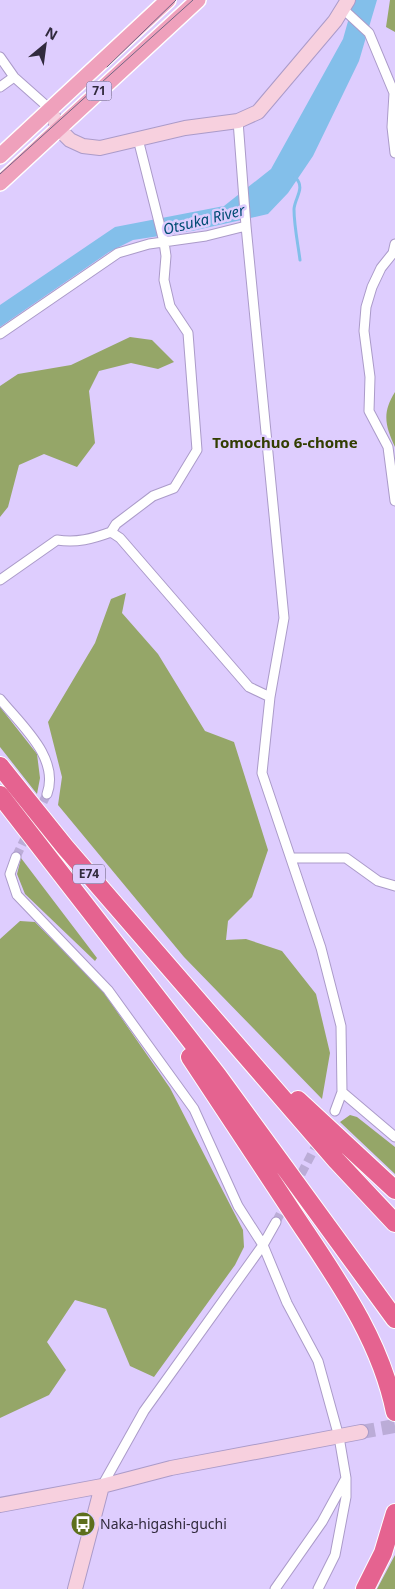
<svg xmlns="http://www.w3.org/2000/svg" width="395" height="1589" font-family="'Noto Sans',sans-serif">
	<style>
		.forest { fill: #95a668 }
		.water { fill: #83bfea }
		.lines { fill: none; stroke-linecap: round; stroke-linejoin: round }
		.stream { stroke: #83bfea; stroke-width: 3 }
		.street-tunnel { stroke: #bbacd7; stroke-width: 9; stroke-dasharray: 9 4.5; stroke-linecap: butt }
		.secondary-tunnel { stroke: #bbacd7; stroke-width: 14; stroke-dasharray: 14 7; stroke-linecap: butt }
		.street-casing { stroke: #ab9bc9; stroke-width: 11 }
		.secondary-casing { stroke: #ab9bc9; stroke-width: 16 }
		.primary-casing { stroke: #fff; stroke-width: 18 }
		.highway-casing { stroke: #fff; stroke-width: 20 }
		.street { stroke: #fff; stroke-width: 9 }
		.secondary { stroke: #f7d0de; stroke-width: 14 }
		.primary { stroke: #efa1bc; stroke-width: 15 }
		.highway { stroke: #e56390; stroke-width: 18 }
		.tram { stroke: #716684; stroke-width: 1 }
		.labels { text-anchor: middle; stroke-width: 5; stroke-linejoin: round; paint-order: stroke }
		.shield { fill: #decdfe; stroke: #655b77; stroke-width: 1 }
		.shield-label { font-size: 12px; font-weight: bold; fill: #312a3d }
		.poi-label { font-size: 14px; fill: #312a3d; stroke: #decdfe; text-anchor: start }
		.water-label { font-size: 15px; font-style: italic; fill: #004c74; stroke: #decdfe }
		.neighbourhood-label { font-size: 15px; font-weight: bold; fill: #323d01; stroke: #decdfe }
	</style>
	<rect width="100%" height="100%" fill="#decdfe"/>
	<path class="forest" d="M 390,0 L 395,0 L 395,32 L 386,27 Z
		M 130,337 L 152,340 L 174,362 L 158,369 L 131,363 L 99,371 L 89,391 L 95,443 L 77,467 L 44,454 L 19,465 L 8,507 L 0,517 L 0,386 L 18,374 L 71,365 Z
		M 395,392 L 395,447 C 385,425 382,413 395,392 Z
		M 126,593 L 122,613 L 158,654 L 205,731 L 234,742 L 268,850 L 252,897 L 228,921 L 226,940 L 246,939 L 282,951 L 316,994 L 330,1053 L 322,1099 L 184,957 L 58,805 L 62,777 L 48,722 L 95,643 L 111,599 Z
		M 0,707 L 37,754 L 40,778 L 37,794 L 0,747 Z
		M 21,858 L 97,958 L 95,961 L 25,894 L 17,874 Z
		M 20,921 L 35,922 L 102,990 L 170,1088 L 243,1230 L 244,1247 L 235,1265 L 154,1377 L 130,1366 L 106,1309 L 75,1300 L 47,1342 L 66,1370 L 49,1395 L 0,1418 L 0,939 Z
		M 350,1115 L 357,1117 L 395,1147 L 395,1174 L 340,1122 Z
		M 395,1555 L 395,1589 L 377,1589 Z"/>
	<path class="water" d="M 354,0 L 377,0 L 359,61 L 313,156 L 288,193 L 268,214 L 192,231 L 133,240 L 109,252 L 0,327 L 0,305 L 115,227 L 224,206 L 271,169 L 343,39 Z"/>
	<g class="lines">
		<path class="stream" d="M 295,177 C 306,188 295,197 294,209 C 294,226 298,244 300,260"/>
		<path class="street-tunnel" d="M 37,814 L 47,794
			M 16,857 L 29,830
			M 276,1222 L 319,1140"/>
		<path class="secondary-tunnel" d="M 361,1432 L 395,1426"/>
		<defs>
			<path id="street" d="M 343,9 L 369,33 L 394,93 L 392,127 L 395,153
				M 0,57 L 14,77 L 50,109
				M 0,87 L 14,77
				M 238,121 L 246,226 L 284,618 L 270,697 L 262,773 L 321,948 L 341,1026 L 342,1092 L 335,1111
				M 395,244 L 393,253 L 381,268 L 372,287 L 366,307 L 364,331 L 370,377 L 369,411 L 388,447 L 395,501
				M 0,334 L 118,253 L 149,244 L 206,236 L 246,226
				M 111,532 L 116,524 L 153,496 L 174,488 L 197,450 L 188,333 L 170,306 L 164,280 L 166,256 L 164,242 L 138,139
				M 0,580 L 57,540 C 77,543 92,539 111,532 L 120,538 L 249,687 L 270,697
				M 0,699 C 21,725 60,758 47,794
				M 16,857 L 10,874 L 17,895 L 108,990 L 194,1109 L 238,1206 L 263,1245 L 287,1303 L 318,1361 L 339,1437 L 346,1478 L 346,1497 L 335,1555 L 318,1589
				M 291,858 L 346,858 L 378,881 L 395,886
				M 342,1092 L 395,1137
				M 102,1486 L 144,1411 L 263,1245 L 276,1222
				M 275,1589 L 322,1522 L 345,1480"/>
			<path id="secondary" d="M 50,109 L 58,128 L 70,140 L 83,146 L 100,148 L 185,128 L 238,121 L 258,112 L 335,21 L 348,0
				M 0,1505 L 102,1486 L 171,1468 L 361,1432
				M 75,1589 L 102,1486"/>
			<path id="primary" d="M 0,156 L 168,0
				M 0,183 L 198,0"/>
			<path id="highway" d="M 0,766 L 65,847 L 336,1160 L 395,1223
				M 0,795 L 218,1076 L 395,1319
				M 190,1057 C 225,1110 260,1163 295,1216 C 336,1278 380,1338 395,1412
				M 298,1100 L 395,1190
				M 365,1589 L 383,1553 L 395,1513"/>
		</defs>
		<use href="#street" class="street-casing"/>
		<use href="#secondary" class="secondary-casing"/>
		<use href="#primary" class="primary-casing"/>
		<use href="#highway" class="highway-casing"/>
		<use href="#street" class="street"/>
		<use href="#secondary" class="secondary"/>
		<use href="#primary" class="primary"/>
		<use href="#highway" class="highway"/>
		<path class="tram" d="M 107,67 L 176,0
			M 0,174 L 193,0"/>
	</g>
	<defs>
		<symbol id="bus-disc" viewBox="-11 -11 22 22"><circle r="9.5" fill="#5d6f1c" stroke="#decdfe"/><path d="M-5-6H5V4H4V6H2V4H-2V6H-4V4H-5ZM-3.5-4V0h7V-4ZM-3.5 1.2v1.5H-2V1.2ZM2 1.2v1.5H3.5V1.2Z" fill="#fff"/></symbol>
	</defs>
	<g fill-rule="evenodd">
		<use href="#bus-disc" x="69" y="1510" width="28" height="28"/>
	</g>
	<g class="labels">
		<g class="shield">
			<rect x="86.5" y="81.5" width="25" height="19" rx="4"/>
			<rect x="73" y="864.5" width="32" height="19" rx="4"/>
		</g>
		<g class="shield-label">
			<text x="99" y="95">71</text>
			<text x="89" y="878">E74</text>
		</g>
		<g class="poi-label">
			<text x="100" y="1529">Naka-higashi-guchi</text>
		</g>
		<g class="water-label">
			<text transform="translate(204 220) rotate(-14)" y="5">Otsuka River</text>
		</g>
		<g class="neighbourhood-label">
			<text x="285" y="448">Tomochuo 6-chome</text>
		</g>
	</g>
	<g transform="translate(45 45) rotate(29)" stroke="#decdfe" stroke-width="4" paint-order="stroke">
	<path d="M0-4L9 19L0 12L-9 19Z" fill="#312a3d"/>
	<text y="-8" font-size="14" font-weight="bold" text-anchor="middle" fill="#312a3d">N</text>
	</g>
</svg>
